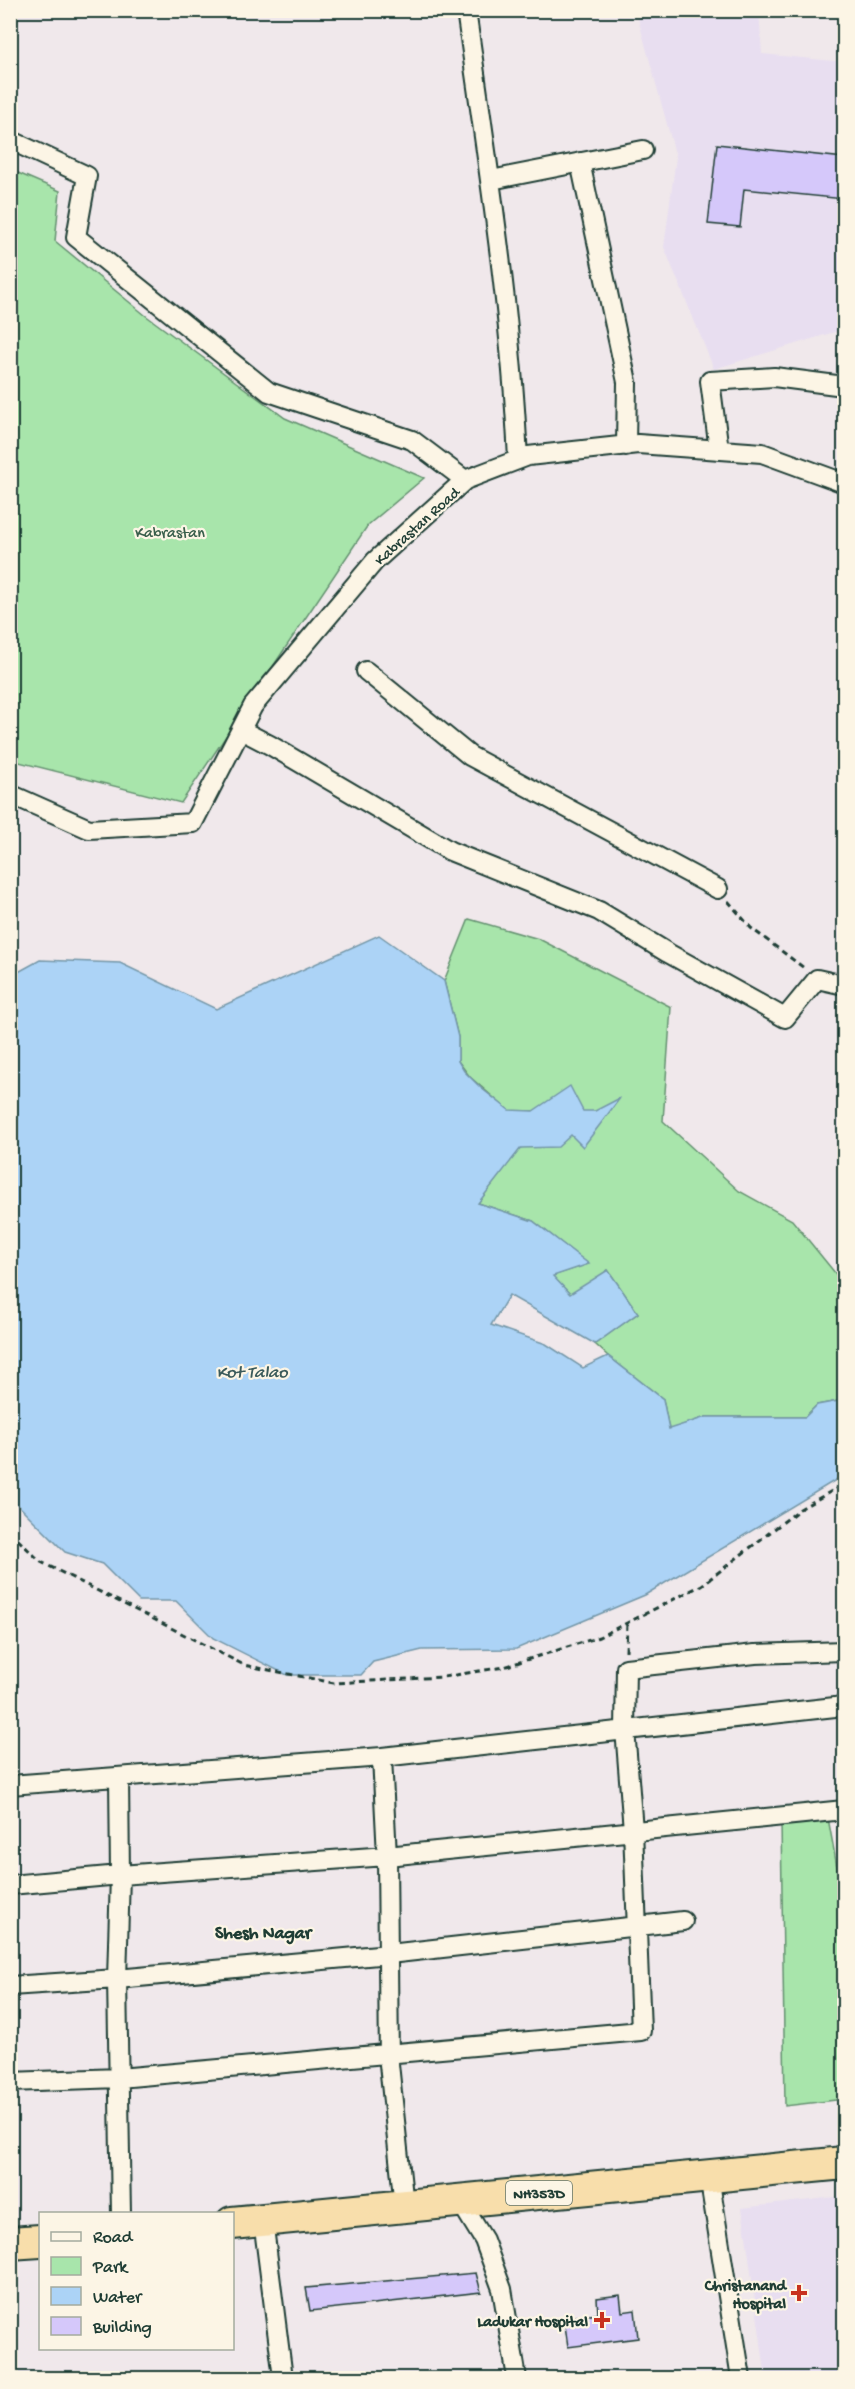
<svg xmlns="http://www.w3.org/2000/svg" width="855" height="2389" font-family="'Gochi Hand',sans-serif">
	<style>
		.built { fill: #e8def0 }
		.green { fill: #a8e5ab; stroke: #649170; stroke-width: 1.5 }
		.water { fill: #acd3f6; stroke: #7497a8; stroke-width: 1.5 }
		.building { fill: #d5c8fa; stroke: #1f3d34; stroke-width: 1.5 }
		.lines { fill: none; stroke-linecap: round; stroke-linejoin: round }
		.street-casing { stroke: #1f3d34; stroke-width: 22 }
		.highway-casing { stroke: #1f3d34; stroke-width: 36 }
		.path { stroke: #1f3d34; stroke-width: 3; stroke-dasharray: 6 4.5; stroke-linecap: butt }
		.street { stroke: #fcf5e5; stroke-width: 18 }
		.highway { stroke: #f8deab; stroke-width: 32 }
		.poi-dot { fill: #c8321e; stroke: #fcf5e5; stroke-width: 2 }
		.labels { text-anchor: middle; stroke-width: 4.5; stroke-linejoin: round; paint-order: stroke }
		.shield { fill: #fcf5e5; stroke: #617469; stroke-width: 1.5 }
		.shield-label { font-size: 15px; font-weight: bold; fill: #1f3d34 }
		.street-label { font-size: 16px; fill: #1f3d34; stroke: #fcf5e5 }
		.park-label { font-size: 16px; fill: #3a5f4c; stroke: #fcf5e5 }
		.poi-label { font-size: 16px; font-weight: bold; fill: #1f3d34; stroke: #fcf5e5; text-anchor: end }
		.water-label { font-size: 18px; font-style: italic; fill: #3b5b5b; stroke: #fcf5e5 }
		.neighbourhood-label { font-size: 18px; font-weight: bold; fill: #1f3d34; stroke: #fcf5e5 }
	</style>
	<rect width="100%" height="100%" fill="#f0e8eb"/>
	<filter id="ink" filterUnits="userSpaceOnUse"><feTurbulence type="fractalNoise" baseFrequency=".0167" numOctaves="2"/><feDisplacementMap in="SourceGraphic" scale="12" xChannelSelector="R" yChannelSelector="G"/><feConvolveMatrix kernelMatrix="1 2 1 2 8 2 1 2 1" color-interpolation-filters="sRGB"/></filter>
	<g filter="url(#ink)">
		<path class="built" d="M 636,11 L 759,11 L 762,54 L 844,62 L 844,329 L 714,369 L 664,247 L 676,157 Z
			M 844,2196 L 844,2378 L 766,2378 L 742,2208 Z"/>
		<path class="green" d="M 11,170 L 60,191 L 55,241 L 145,315 L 285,418 L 424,478 L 368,525 L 181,803 L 11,760 Z
			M 469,919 L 539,939 L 671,1007 L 663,1121 L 739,1191 L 792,1220 L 844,1284 L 844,1400 L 817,1405 L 805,1417 L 706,1417 L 669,1430 L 663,1399 L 608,1356 L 595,1344 L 638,1313 L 608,1270 L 571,1295 L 552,1276 L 588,1264 L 533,1221 L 478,1203 L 521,1147 L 533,1111 L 509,1111 L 470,1077 L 458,1061 L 458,1037 L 444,981 Z
			M 828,1818 L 844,1905 L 844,2099 L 785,2106 L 781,1820 Z"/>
		<path class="water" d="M 379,935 L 444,981 L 458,1037 L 458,1061 L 464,1071 L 481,1088 L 509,1110 L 533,1111 L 570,1086 L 583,1111 L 595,1111 L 620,1098 L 583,1147 L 571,1135 L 558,1147 L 521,1148 L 478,1203 L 533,1221 L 589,1264 L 553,1276 L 570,1294 L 608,1270 L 638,1313 L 595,1344 L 509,1295 L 491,1325 L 546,1344 L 583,1368 L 608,1356 L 663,1399 L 669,1429 L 706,1417 L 805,1417 L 817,1405 L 844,1400 L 844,1475 L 645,1595 L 516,1649 L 422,1650 L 373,1662 L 361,1675 L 287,1675 L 213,1638 L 176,1601 L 139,1601 L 102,1564 L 65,1552 L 11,1498 L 11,976 L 40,960 L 120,963 L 216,1009 Z"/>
		<path class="building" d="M 717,144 L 844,158 L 844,199 L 744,189 L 740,227 L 708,224 Z
			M 476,2273 L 481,2292 L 310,2311 L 306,2288 Z
			M 620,2295 L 622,2312 L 635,2310 L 638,2338 L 568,2347 L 564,2318 L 598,2314 L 597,2298 Z"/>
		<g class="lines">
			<defs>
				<path id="street" d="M 466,10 C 487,160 511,309 518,460
					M 10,140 L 87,176 L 76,237 L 269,392 L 412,440 L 465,480
					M 580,162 L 627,382 L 626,446
					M 491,180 L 643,150
					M 719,450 L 710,381 L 774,377 L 844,386
					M 366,671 L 470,756 L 718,889
					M 241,730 L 270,745 L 450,851 L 599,911 L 668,953 L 785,1018 L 817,979 L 844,985
					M 10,794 L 89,829 L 193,823 L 253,706 L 375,561 L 465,480 L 528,456 L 638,444 L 762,453 L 844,483
					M 382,1757 L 387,1856 L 389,2064 L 404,2206
					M 119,1777 L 120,1875 L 117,1979 L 121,2214
					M 10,1785 L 382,1757 L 844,1706
					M 10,1885 L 120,1875 L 387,1856 L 844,1810
					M 10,1986 L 117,1979 L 389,1954 L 683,1921
					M 10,2082 L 119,2078 L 641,2031 L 633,1830 L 625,1729 L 626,1668 L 755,1654 L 844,1651
					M 709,2176 L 741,2378
					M 460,2201 L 484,2240 L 502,2289 L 517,2378
					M 263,2220 L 283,2378"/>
				<path id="highway" d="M 232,2223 L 844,2163
					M 10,2243 L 40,2241"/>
			</defs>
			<use href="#street" class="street-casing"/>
			<use href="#highway" class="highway-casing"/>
			<path class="path" d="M 728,901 L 751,928 L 804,968
				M 10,1532 L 41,1562 L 244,1665 L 334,1683 L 443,1677 L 504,1667 L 599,1637 L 702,1585 L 800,1509 L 844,1484
				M 626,1651 L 627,1623"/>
			<use href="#street" class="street"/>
			<use href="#highway" class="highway"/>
		</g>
	</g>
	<g class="poi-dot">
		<path d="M796 2284h6v6h6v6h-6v6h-6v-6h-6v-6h6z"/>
		<path d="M599 2311h6v6h6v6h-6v6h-6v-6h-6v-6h6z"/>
	</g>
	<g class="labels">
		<rect class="shield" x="506" y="2181" width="66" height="24" rx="4.5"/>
		<g class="shield-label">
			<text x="539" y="2198">NH353D</text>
		</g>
		<g class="street-label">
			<text transform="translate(416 525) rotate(-42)" y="6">Kabrastan Road</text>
		</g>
		<g class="park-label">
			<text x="170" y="537">Kabrastan</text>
		</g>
		<g class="poi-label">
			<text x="786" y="2290">Christanand<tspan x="786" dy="18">Hospital</tspan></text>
			<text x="588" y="2326">Ladukar Hospital</text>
		</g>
		<g class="water-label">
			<text x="252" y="1377">Kot Talao</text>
		</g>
		<g class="neighbourhood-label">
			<text x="263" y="1938">Shesh Nagar</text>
		</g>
	</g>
	<rect width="855" height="2389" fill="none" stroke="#fcf5e5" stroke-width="36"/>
	<rect x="18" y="18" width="819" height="2353" fill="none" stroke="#1f3d34" stroke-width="2" filter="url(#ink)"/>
	<rect x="39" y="2212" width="195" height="138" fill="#fcf5e5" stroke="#a4ab9e" stroke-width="1.5"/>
	<rect x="51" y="2232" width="30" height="9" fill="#fcf5e5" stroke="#a4ab9e" stroke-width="1.5"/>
	<text x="93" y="2242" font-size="18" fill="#1f3d34">Road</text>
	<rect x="51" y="2257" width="30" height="18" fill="#a8e5ab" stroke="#a4ab9e" stroke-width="1.5"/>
	<text x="93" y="2272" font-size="18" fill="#1f3d34">Park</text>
	<rect x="51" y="2287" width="30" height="18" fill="#acd3f6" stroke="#a4ab9e" stroke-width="1.5"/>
	<text x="93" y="2302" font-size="18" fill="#1f3d34">Water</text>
	<rect x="51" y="2317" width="30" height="18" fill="#d5c8fa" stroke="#a4ab9e" stroke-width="1.5"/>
	<text x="93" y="2332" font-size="18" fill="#1f3d34">Building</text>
</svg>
